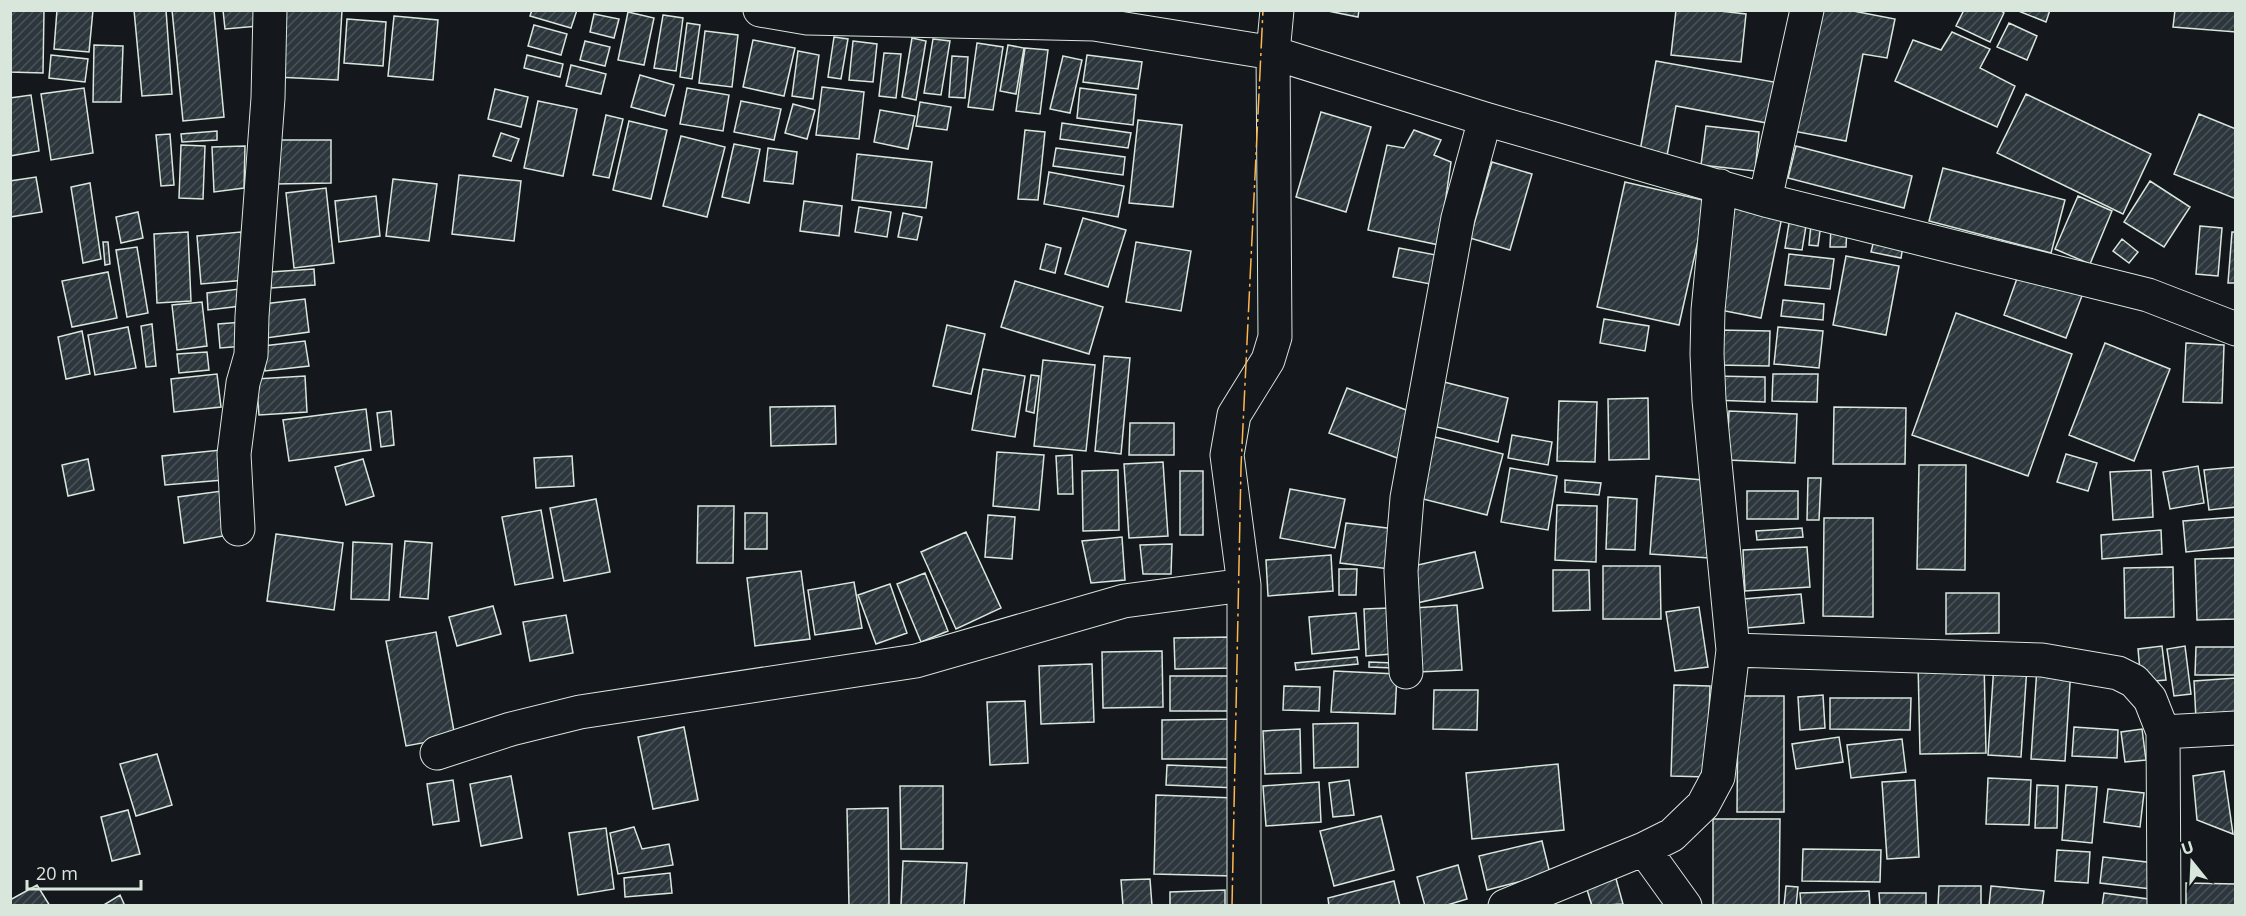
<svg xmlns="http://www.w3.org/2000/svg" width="2246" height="916" font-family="'Open Sans',sans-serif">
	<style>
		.building { fill: url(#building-hatch); stroke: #d8e6dc; stroke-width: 1.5 }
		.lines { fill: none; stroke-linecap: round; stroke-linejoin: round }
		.minor-casing { stroke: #d8e6dc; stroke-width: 35 }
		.minor { stroke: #14181c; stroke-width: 33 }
		.power { stroke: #ffb74d; stroke-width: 1.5; stroke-dasharray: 21 4.5 3 4.5; stroke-linecap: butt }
	</style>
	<defs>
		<pattern id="building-hatch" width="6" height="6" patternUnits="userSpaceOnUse" patternTransform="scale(1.5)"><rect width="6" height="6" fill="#2c363c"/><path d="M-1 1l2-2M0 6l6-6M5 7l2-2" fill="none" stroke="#4a5358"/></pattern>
	</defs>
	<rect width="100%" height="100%" fill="#14181c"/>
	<path class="building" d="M 10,10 L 44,10 L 43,73 L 10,72 Z
		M 57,10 L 93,10 L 89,52 L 54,49 Z
		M 134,10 L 166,10 L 172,94 L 142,96 Z
		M 172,10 L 214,10 L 224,117 L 183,121 Z
		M 223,10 L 258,10 L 259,26 L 225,29 Z
		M 279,10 L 342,10 L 338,80 L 276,77 Z
		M 532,10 L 577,10 L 571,28 L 530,16 Z
		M 1323,10 L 1359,10 L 1358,17 Z
		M 1676,10 L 1711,10 L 1746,14 L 1741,62 L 1671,55 Z
		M 1816,10 L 1848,10 L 1895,19 L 1887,58 L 1863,54 L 1846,141 L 1793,131 Z
		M 1964,10 L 2000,10 L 2004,13 L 1990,42 L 1956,26 Z
		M 2016,10 L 2050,10 L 2046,22 Z
		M 2175,10 L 2236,10 L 2236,32 L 2173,27 Z
		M 628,12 L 654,18 L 644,65 L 618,60 Z
		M 594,14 L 619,19 L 614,38 L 590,32 Z
		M 663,15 L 683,18 L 676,71 L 654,68 Z
		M 394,16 L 438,20 L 433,80 L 388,76 Z
		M 347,19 L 386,22 L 383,66 L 344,63 Z
		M 687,23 L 700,25 L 692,79 L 680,77 Z
		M 2009,23 L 2037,36 L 2027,60 L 1997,47 Z
		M 534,25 L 567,34 L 561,55 L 528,46 Z
		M 705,31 L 738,35 L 732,87 L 699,83 Z
		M 1952,32 L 1990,49 L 1980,68 L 2015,86 L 1997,127 L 1895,81 L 1913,40 L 1941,50 Z
		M 834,37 L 848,39 L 841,79 L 828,77 Z
		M 912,38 L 926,41 L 916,100 L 902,97 Z
		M 933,39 L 950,41 L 941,95 L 924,93 Z
		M 753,40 L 795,48 L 784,96 L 743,87 Z
		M 585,41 L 610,47 L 605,66 L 580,60 Z
		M 853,41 L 877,44 L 873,82 L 849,80 Z
		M 977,43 L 1003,47 L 993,110 L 968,107 Z
		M 94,45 L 123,46 L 121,102 L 93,102 Z
		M 1008,45 L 1024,48 L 1016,94 L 1000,91 Z
		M 1025,48 L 1048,50 L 1040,114 L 1016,111 Z
		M 798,51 L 819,55 L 813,99 L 792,96 Z
		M 884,53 L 901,54 L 896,98 L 879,96 Z
		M 51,55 L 88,59 L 85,82 L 49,78 Z
		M 527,55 L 563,64 L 560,77 L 524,68 Z
		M 1087,55 L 1142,62 L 1138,89 L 1083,82 Z
		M 952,56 L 968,57 L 965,98 L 949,97 Z
		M 1063,56 L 1082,60 L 1070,113 L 1050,109 Z
		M 1656,61 L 1774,82 L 1767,123 L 1676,106 L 1667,156 L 1640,151 Z
		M 571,65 L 606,74 L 601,94 L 566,86 Z
		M 640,75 L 674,85 L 665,116 L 631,107 Z
		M 822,87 L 864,92 L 859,139 L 816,135 Z
		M 84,88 L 93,153 L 51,160 L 41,94 Z
		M 687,88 L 729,95 L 723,131 L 680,124 Z
		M 1080,88 L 1136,95 L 1133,125 L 1077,118 Z
		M 495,89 L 528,97 L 521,127 L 488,119 Z
		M 2026,94 L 2151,154 L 2123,214 L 1997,153 Z
		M 31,95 L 39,151 L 10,156 L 10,98 Z
		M 538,101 L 577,109 L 563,176 L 524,168 Z
		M 741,101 L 781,109 L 774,140 L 734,132 Z
		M 920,102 L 951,107 L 947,130 L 916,126 Z
		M 793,104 L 815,110 L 807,139 L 785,133 Z
		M 880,110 L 915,116 L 908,149 L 874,142 Z
		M 1321,112 L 1371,127 L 1346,212 L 1296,197 Z
		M 2199,114 L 2236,129 L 2236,199 L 2174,174 Z
		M 606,115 L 623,119 L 609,178 L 593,175 Z
		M 1138,120 L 1182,125 L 1173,207 L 1129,203 Z
		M 629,121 L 667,130 L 651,199 L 613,190 Z
		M 1062,123 L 1131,133 L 1128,148 L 1060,139 Z
		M 1706,126 L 1759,132 L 1755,171 L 1701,165 Z
		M 1025,130 L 1045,132 L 1038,200 L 1018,199 Z
		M 1414,130 L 1441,140 L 1434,155 L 1451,162 L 1439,245 L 1368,230 L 1387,145 L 1404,148 Z
		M 217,131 L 217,140 L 182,142 L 181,134 Z
		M 501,133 L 519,139 L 511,161 L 493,156 Z
		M 170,134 L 174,185 L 161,186 L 156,135 Z
		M 681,136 L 725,147 L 707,217 L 663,206 Z
		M 275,140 L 331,140 L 331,183 L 275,184 Z
		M 734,144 L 760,149 L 749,203 L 722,197 Z
		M 181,145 L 205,146 L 203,199 L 179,198 Z
		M 245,146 L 244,188 L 214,192 L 212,147 Z
		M 1796,146 L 1912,176 L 1904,208 L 1788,178 Z
		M 768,148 L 797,152 L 793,184 L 764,181 Z
		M 1056,148 L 1125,157 L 1123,175 L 1053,166 Z
		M 857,154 L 932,162 L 926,208 L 852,200 Z
		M 1492,162 L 1532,174 L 1510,250 L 1470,238 Z
		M 1943,168 L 2065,200 L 2051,253 L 1929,221 Z
		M 1049,172 L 1124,186 L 1118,217 L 1044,204 Z
		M 459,175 L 521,181 L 514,241 L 452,234 Z
		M 36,177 L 42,212 L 10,217 L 10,181 Z
		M 393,179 L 437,184 L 429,241 L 386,236 Z
		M 2150,181 L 2190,207 L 2164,247 L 2124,222 Z
		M 1625,182 L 1707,201 L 1679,325 L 1597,307 Z
		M 90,183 L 101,259 L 83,263 L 71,187 Z
		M 326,188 L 334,263 L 294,268 L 286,193 Z
		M 376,196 L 380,236 L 339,242 L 335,201 Z
		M 2078,196 L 2112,211 L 2090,264 L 2055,249 Z
		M 804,201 L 842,206 L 839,236 L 800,231 Z
		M 859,207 L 891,212 L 887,237 L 855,232 Z
		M 1735,207 L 1782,217 L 1761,318 L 1715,309 Z
		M 138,212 L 143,238 L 121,243 L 116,217 Z
		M 903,213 L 922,217 L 917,240 L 898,237 Z
		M 1790,217 L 1807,220 L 1802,250 L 1785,248 Z
		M 1083,218 L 1126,230 L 1108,287 L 1065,274 Z
		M 1811,224 L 1821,224 L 1818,246 L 1809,245 Z
		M 2200,226 L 2222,228 L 2218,276 L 2196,274 Z
		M 1831,227 L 1847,227 L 1846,247 L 1830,247 Z
		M 188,232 L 191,301 L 157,303 L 154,234 Z
		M 241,232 L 246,280 L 201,284 L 197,236 Z
		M 2232,232 L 2236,232 L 2236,283 L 2228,283 Z
		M 2122,239 L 2138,252 L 2129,263 L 2113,251 Z
		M 1874,240 L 1903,246 L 1901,258 L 1871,252 Z
		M 103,242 L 108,242 L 110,264 L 105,265 Z
		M 1136,242 L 1191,251 L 1181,311 L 1126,302 Z
		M 1046,244 L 1061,248 L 1055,273 L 1040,269 Z
		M 137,247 L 148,313 L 127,317 L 116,250 Z
		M 1399,248 L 1436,255 L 1430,284 L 1393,277 Z
		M 1789,254 L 1834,259 L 1830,289 L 1785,285 Z
		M 1846,256 L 1899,266 L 1886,335 L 1833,325 Z
		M 314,269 L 315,285 L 271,288 L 270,272 Z
		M 2020,270 L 2083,293 L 2066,338 L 2004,315 Z
		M 108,272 L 117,318 L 72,327 L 62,281 Z
		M 1015,281 L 1103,307 L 1089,354 L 1001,327 Z
		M 239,289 L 241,306 L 208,310 L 207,293 Z
		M 305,299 L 309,332 L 259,339 L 255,305 Z
		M 1783,300 L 1824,304 L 1823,320 L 1781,316 Z
		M 202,302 L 207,346 L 177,350 L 172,305 Z
		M 1956,313 L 2072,354 L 2028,476 L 1912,435 Z
		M 1604,319 L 1649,326 L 1645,351 L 1600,343 Z
		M 243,322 L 245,346 L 220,348 L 218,324 Z
		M 152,324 L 156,366 L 146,367 L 141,326 Z
		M 947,325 L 985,334 L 971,394 L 933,386 Z
		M 128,327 L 136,368 L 95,375 L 88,335 Z
		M 1778,327 L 1823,331 L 1819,368 L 1774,364 Z
		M 1718,330 L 1770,331 L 1769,366 L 1717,365 Z
		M 82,331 L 90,374 L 66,379 L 58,337 Z
		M 305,341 L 309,366 L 265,371 L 263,346 Z
		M 2105,343 L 2170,369 L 2134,461 L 2069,435 Z
		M 2186,343 L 2224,345 L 2222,403 L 2183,402 Z
		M 207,352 L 209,370 L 179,373 L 177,354 Z
		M 1104,356 L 1130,358 L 1121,454 L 1095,451 Z
		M 1043,360 L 1095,365 L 1086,451 L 1034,446 Z
		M 983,369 L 1025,376 L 1015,437 L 972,430 Z
		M 217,374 L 221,407 L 174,412 L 171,379 Z
		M 1773,374 L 1818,374 L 1817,402 L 1772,401 Z
		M 1031,375 L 1039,376 L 1034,413 L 1026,411 Z
		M 305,376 L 307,412 L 259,415 L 256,379 Z
		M 1713,376 L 1765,377 L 1765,402 L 1713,400 Z
		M 1444,382 L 1508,398 L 1498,442 L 1433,426 Z
		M 1347,388 L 1417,414 L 1400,459 L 1329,433 Z
		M 1648,398 L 1649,459 L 1609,460 L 1608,399 Z
		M 1559,401 L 1597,402 L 1595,462 L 1557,461 Z
		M 835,406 L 836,444 L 771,446 L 770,407 Z
		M 1834,407 L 1906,408 L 1905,464 L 1833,464 Z
		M 366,409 L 371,450 L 289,461 L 283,420 Z
		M 391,411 L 394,445 L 381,447 L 377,413 Z
		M 1729,411 L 1797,414 L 1795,463 L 1727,460 Z
		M 1130,423 L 1174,423 L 1174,455 L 1129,455 Z
		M 1512,435 L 1552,442 L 1548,465 L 1508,458 Z
		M 1435,437 L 1503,454 L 1487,515 L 1419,498 Z
		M 221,450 L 223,480 L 165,485 L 162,456 Z
		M 997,452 L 1044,455 L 1039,510 L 993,506 Z
		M 2066,454 L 2097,463 L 2088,491 L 2057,482 Z
		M 1072,455 L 1073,494 L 1058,494 L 1056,456 Z
		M 572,456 L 574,486 L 536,488 L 534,458 Z
		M 88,459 L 94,490 L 68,496 L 62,465 Z
		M 363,459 L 374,496 L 346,505 L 335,467 Z
		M 1163,462 L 1168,536 L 1129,538 L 1124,464 Z
		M 1919,465 L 1966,465 L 1965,570 L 1917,569 Z
		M 2198,466 L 2204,503 L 2170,509 L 2163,472 Z
		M 2236,467 L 2236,507 L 2209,510 L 2204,470 Z
		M 1510,468 L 1557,476 L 1548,530 L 1501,522 Z
		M 1118,470 L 1119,530 L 1083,531 L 1082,471 Z
		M 2151,470 L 2153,517 L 2113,520 L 2110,472 Z
		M 1180,471 L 1203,471 L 1203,535 L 1180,535 Z
		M 1656,476 L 1715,481 L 1709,558 L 1650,554 Z
		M 1808,478 L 1821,478 L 1819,520 L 1807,520 Z
		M 1565,480 L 1601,483 L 1599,495 L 1565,492 Z
		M 1290,489 L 1345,499 L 1335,548 L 1280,538 Z
		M 222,491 L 229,535 L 184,543 L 178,497 Z
		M 1747,491 L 1798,491 L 1798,519 L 1747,519 Z
		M 1608,497 L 1637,499 L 1635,550 L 1606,549 Z
		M 596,499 L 610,572 L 564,581 L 550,508 Z
		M 1557,505 L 1597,506 L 1596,562 L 1555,560 Z
		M 698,506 L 734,506 L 733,563 L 697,563 Z
		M 541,510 L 553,578 L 515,585 L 502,517 Z
		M 745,513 L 767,513 L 767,549 L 745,549 Z
		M 988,515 L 1015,517 L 1012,559 L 985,557 Z
		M 2236,517 L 2236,547 L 2186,552 L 2183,521 Z
		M 1824,518 L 1873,518 L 1873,617 L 1823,616 Z
		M 1346,523 L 1395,529 L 1390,569 L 1340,563 Z
		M 1802,528 L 1803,537 L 1757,540 L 1756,531 Z
		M 2161,530 L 2162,554 L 2102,559 L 2101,535 Z
		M 966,532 L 1001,608 L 956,629 L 921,552 Z
		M 276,534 L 343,543 L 334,610 L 267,601 Z
		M 1122,537 L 1125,580 L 1091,583 L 1082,541 Z
		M 405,541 L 432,543 L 428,599 L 400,597 Z
		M 353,542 L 392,544 L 389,600 L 351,599 Z
		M 1172,544 L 1171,574 L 1143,574 L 1140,545 Z
		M 1807,547 L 1810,587 L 1745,591 L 1743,550 Z
		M 1475,552 L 1483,588 L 1417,603 L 1409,567 Z
		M 1331,555 L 1333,591 L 1268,596 L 1266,560 Z
		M 2236,558 L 2236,619 L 2197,620 L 2195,559 Z
		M 1603,566 L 1660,566 L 1661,619 L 1603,619 Z
		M 2173,567 L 2174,617 L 2125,618 L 2124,568 Z
		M 1339,569 L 1357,569 L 1356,595 L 1339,595 Z
		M 1553,570 L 1589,570 L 1590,610 L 1553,611 Z
		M 801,571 L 810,639 L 755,646 L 747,578 Z
		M 925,573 L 948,631 L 921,642 L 897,584 Z
		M 854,582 L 862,628 L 815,635 L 808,590 Z
		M 890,584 L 907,633 L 876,644 L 858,595 Z
		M 1946,593 L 1999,593 L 1999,633 L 1946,634 Z
		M 1801,594 L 1804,623 L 1735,629 L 1732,600 Z
		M 1457,605 L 1462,670 L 1418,672 L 1414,608 Z
		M 493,606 L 501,634 L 457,646 L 449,617 Z
		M 1699,607 L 1708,667 L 1675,671 L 1666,612 Z
		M 1390,608 L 1392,654 L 1366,656 L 1364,609 Z
		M 1356,613 L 1359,649 L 1312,654 L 1309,617 Z
		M 566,615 L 573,653 L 530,661 L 523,622 Z
		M 436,632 L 455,737 L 406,746 L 386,641 Z
		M 1232,637 L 1233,668 L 1175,669 L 1174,638 Z
		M 2162,646 L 2166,680 L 2141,682 L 2138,649 Z
		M 2185,646 L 2191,694 L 2174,696 L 2167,649 Z
		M 2196,647 L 2236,647 L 2236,675 L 2195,675 Z
		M 1162,651 L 1163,707 L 1103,708 L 1102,652 Z
		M 1357,657 L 1358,664 L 1296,670 L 1295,663 Z
		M 1984,660 L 1986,753 L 1920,754 L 1918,662 Z
		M 1369,662 L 1394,663 L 1393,668 L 1369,667 Z
		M 1092,664 L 1094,722 L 1041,724 L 1039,666 Z
		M 1994,664 L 2027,666 L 2021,757 L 1988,755 Z
		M 2037,667 L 2071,668 L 2065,761 L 2031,759 Z
		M 1334,671 L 1397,674 L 1395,714 L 1331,712 Z
		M 1170,676 L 1240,676 L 1239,711 L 1170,711 Z
		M 2236,678 L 2236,717 L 2196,719 L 2194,681 Z
		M 1674,685 L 1710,686 L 1707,777 L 1671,776 Z
		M 1284,686 L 1320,687 L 1319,711 L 1283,710 Z
		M 1434,690 L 1478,690 L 1477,730 L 1433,729 Z
		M 1823,695 L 1825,728 L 1800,730 L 1798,697 Z
		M 1738,696 L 1784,696 L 1784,812 L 1737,812 Z
		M 1830,698 L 1911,698 L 1910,730 L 1830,729 Z
		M 1025,701 L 1028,763 L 990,765 L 987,702 Z
		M 1239,719 L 1239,759 L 1162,759 L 1162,720 Z
		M 1358,723 L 1358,767 L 1314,768 L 1313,724 Z
		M 684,727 L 698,800 L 653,809 L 638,737 Z
		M 2074,727 L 2118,730 L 2117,758 L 2072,756 Z
		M 1300,729 L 1301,773 L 1265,774 L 1263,731 Z
		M 2142,729 L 2146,760 L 2125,762 L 2121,732 Z
		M 1839,737 L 1843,762 L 1796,769 L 1792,744 Z
		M 1902,739 L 1906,772 L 1851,778 L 1847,745 Z
		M 157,754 L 172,805 L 136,816 L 120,764 Z
		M 1558,764 L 1564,830 L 1472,839 L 1466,773 Z
		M 1167,765 L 1238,768 L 1237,788 L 1166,785 Z
		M 2224,771 L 2233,834 L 2197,820 L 2193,776 Z
		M 511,776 L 522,838 L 481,846 L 470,784 Z
		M 1988,778 L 2031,780 L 2029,825 L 1986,824 Z
		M 453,780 L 459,821 L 433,825 L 427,784 Z
		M 1349,780 L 1354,815 L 1333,817 L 1329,783 Z
		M 1915,780 L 1919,857 L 1887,859 L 1882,782 Z
		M 1319,782 L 1321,822 L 1266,826 L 1263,786 Z
		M 2037,785 L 2058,786 L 2057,828 L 2035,828 Z
		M 2066,785 L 2097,787 L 2092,843 L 2062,840 Z
		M 900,786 L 943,786 L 943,849 L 901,849 Z
		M 2108,789 L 2144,793 L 2140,827 L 2104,822 Z
		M 1156,795 L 1235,798 L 1233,876 L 1154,874 Z
		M 888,808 L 889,906 L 849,906 L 847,809 Z
		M 128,810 L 140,854 L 112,861 L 101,817 Z
		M 1381,816 L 1394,870 L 1334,886 L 1320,831 Z
		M 1713,819 L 1780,819 L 1779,906 L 1713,906 Z
		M 634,827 L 642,849 L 669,844 L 673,865 L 618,874 L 610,833 Z
		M 606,828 L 614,889 L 578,895 L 569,833 Z
		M 1542,841 L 1550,874 L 1487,890 L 1479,856 Z
		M 1803,849 L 1881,850 L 1880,882 L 1802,881 Z
		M 2057,850 L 2090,852 L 2088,883 L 2055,881 Z
		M 2103,857 L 2155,863 L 2151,889 L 2100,883 Z
		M 903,861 L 967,863 L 964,906 L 901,906 Z
		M 1458,865 L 1467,899 L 1444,906 L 1425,906 L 1417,877 Z
		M 670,873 L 672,893 L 625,897 L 624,878 Z
		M 1615,875 L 1623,904 L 1592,906 L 1585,883 Z
		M 1150,879 L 1152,906 L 1123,906 L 1121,880 Z
		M 1394,881 L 1400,906 L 1329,906 L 1328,898 Z
		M 2186,883 L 2236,884 L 2236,906 L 2186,906 Z
		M 37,885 L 50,906 L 10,906 L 10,900 Z
		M 1786,886 L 1798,887 L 1796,906 L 1784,906 Z
		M 1939,886 L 1981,886 L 1981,906 L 1938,906 Z
		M 1991,886 L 2044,891 L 2042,906 L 1989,906 Z
		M 1225,890 L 1225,906 L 1170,906 L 1170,892 Z
		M 1869,891 L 1870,906 L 1801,906 L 1800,893 Z
		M 1879,893 L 1926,893 L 1926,906 L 1880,906 Z
		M 2104,893 L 2156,900 L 2155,906 L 2102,906 Z
		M 120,895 L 125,906 L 102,906 Z"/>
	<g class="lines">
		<defs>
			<path id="minor" d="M 760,10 L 807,18 L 1094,24 L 1273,53 L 1485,119 L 1765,200 L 1807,10
				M 1720,186 L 1708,310 L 1707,354 L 1709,400 L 1733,650 L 2042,660 L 2118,673 L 2134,681 L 2150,699 L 2163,732 L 2236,728
				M 1765,200 L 2148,295 L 2236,329
				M 238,529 L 234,454 L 243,383 L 251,355 L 252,316 L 268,98 L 270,10
				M 1406,672 L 1401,571 L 1407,498 L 1458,218 L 1485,119
				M 2163,732 L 2164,906
				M 437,753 L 511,729 L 580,712 L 916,661 L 1124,601 L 1244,585
				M 1644,849 L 1685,906
				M 1244,906 L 1244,585 L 1227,455 L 1234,415 L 1268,360 L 1275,337 L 1273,53 L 1277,10
				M 1505,906 L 1644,849 L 1672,835 L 1703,805 L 1718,777 L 1733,650"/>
		</defs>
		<use href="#minor" class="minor-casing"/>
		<use href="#minor" class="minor"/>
		<path class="power" d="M 1232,906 L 1241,467 L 1263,10"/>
	</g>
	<rect width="2246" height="916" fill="none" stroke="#d8e6dc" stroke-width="24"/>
	<g transform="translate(2192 862) rotate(342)" stroke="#14181c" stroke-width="4.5" paint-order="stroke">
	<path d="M0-4.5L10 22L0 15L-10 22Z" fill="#d8e6dc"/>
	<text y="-9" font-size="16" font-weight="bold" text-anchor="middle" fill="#d8e6dc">U</text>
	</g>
	<path d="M27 880v9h114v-9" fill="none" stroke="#d8e6dc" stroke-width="3"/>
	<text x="36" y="880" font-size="18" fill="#d8e6dc" stroke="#14181c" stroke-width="4.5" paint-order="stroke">20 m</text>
</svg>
